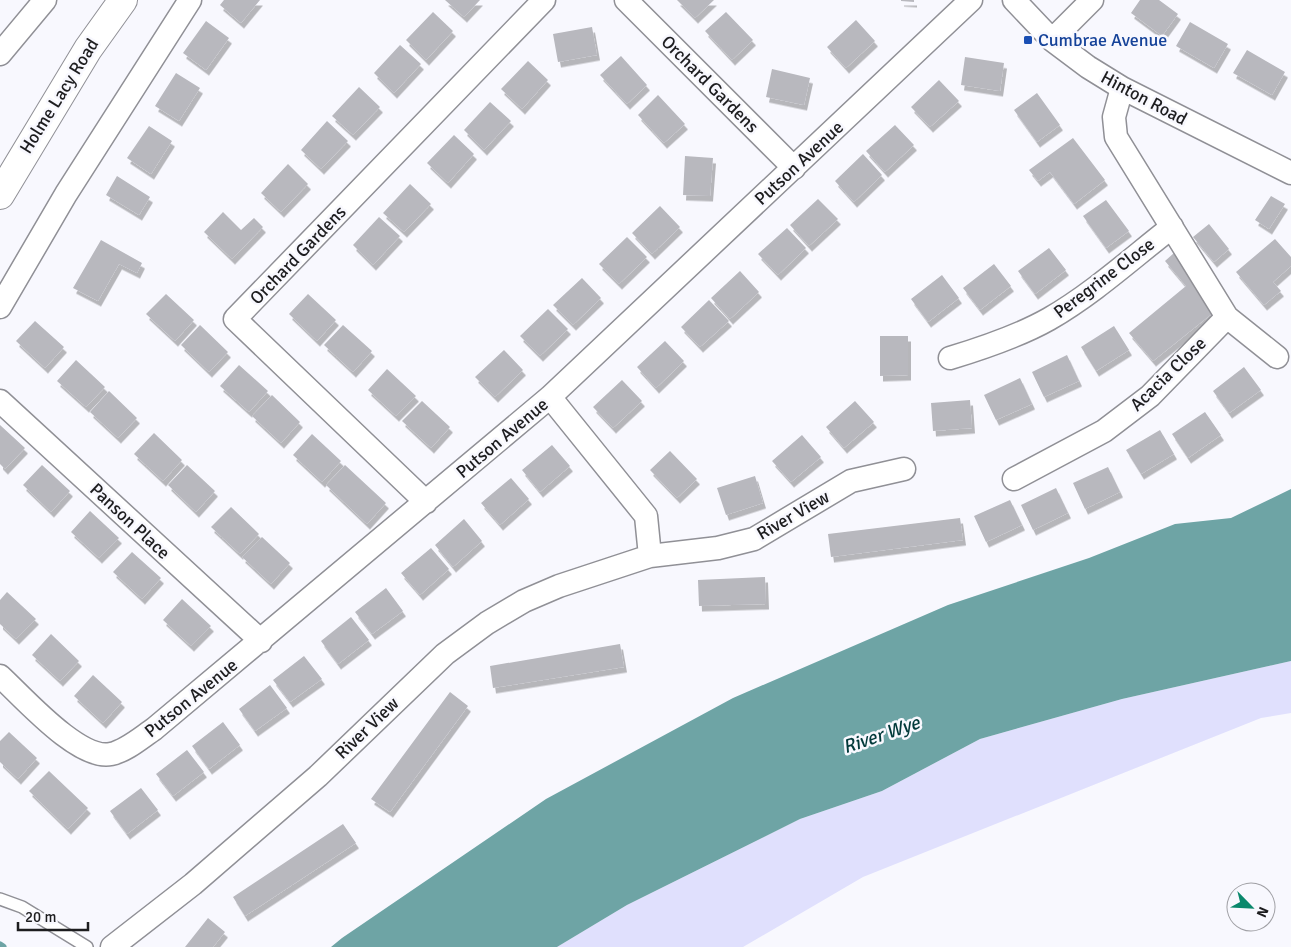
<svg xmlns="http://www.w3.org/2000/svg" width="1291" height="947" font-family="Signika,sans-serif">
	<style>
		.green { fill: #e0e0fd }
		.water { fill: #6ea4a5 }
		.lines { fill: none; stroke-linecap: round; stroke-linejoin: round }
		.stream { stroke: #6ea4a5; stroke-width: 7 }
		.building { fill: #b8b8be; filter: url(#shadow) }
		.lane-casing { stroke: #909096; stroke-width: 14 }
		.street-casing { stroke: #909096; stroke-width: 25 }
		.secondary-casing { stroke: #909096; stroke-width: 30 }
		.lane { stroke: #fff; stroke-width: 11 }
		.street { stroke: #fff; stroke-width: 22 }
		.secondary { stroke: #fff; stroke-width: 28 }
		.transit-dot { fill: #1a4fb4; stroke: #f8f8fe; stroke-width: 2 }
		.labels { text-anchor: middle; stroke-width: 5; stroke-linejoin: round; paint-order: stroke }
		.transit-label { font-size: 18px; fill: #164399; stroke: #f8f8fe; text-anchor: start }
		.street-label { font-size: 18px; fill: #1d1d1f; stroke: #f8f8fe }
		.water-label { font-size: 19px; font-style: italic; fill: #01393a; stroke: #f8f8fe }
	</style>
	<defs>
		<filter id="shadow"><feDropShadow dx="3" dy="5.5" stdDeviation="0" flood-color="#0004"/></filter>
	</defs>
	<rect width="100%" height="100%" fill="#f8f8fe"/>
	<path class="green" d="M 1291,661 L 1291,713 L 1261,718 L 863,877 L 743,947 L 557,947 L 627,905 L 800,819 L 882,791 L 980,739 L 1122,699 Z"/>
	<path class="water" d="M 1291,489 L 1291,661 L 1122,699 L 980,739 L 882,791 L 800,819 L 627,905 L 557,947 L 331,947 L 342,938 L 546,799 L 733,698 L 948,605 L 1089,558 L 1175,524 L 1231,518 Z"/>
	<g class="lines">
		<path class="stream" d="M 0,945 L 3,947"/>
	</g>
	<path class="building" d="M 224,0 L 260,0 L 241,23 L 220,5 Z
		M 445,0 L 480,0 L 464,17 Z
		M 677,0 L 714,0 L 695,18 Z
		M 901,0 L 914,0 L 914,2 L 901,1 Z
		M 1140,0 L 1159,0 L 1178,14 L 1162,36 L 1131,13 Z
		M 433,12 L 453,31 L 426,60 L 406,40 Z
		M 726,12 L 753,40 L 732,60 L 705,31 Z
		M 856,20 L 875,41 L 846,68 L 827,47 Z
		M 206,21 L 229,38 L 206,70 L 183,53 Z
		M 1190,22 L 1228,44 L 1214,68 L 1176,46 Z
		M 592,27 L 597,55 L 558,62 L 553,34 Z
		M 400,45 L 421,64 L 394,93 L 374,73 Z
		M 1247,50 L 1285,72 L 1272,95 L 1233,73 Z
		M 621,56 L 647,85 L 627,104 L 600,75 Z
		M 965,57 L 1004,63 L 1000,91 L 961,85 Z
		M 528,61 L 548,80 L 522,109 L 501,89 Z
		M 772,69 L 810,78 L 804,105 L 766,97 Z
		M 176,73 L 200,88 L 179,121 L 155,106 Z
		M 939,80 L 959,101 L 930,127 L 911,107 Z
		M 359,87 L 380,107 L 353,135 L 332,116 Z
		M 1037,93 L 1060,125 L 1037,142 L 1014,110 Z
		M 658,95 L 685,124 L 664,143 L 638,115 Z
		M 490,102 L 511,121 L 484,150 L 464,130 Z
		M 327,121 L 348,141 L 321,169 L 301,150 Z
		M 895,125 L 914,145 L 885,172 L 866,151 Z
		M 149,126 L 172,141 L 151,174 L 127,158 Z
		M 454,135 L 474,154 L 448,183 L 427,163 Z
		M 1073,138 L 1105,180 L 1074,204 L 1050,172 L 1038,181 L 1029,170 Z
		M 863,154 L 882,175 L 854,202 L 835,181 Z
		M 685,156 L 713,158 L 710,196 L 683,195 Z
		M 288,164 L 308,184 L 281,212 L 261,193 Z
		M 117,176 L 150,197 L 139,215 L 106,195 Z
		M 410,184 L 431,204 L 404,232 L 383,213 Z
		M 1271,196 L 1285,204 L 1269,229 L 1255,220 Z
		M 818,199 L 838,219 L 809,246 L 790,225 Z
		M 1106,200 L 1129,231 L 1106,248 L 1083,216 Z
		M 660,206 L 680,227 L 652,254 L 632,233 Z
		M 223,212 L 241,230 L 254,218 L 263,227 L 232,259 L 204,232 Z
		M 379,217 L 400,236 L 373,265 L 353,245 Z
		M 1209,224 L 1229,249 L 1214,262 L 1193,237 Z
		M 787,228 L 806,248 L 778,275 L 758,254 Z
		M 627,237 L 647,257 L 619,284 L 599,264 Z
		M 1275,239 L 1291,257 L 1291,266 L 1273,282 L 1281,291 L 1264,305 L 1236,272 Z
		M 101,240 L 142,263 L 137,273 L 119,264 L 98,301 L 73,288 Z
		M 1049,248 L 1066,270 L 1035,294 L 1018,271 Z
		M 1174,253 L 1219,308 L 1153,361 L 1129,333 L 1186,286 L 1165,261 Z
		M 994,264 L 1011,286 L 980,310 L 963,288 Z
		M 740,271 L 759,292 L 730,319 L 711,298 Z
		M 942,275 L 959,298 L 928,322 L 911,299 Z
		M 582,278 L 601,298 L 573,325 L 553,305 Z
		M 166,294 L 194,320 L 175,341 L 146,314 Z
		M 308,294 L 336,320 L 317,341 L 289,314 Z
		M 709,300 L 729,321 L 700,347 L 681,327 Z
		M 548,309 L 568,329 L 540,356 L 520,336 Z
		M 35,321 L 64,347 L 45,368 L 16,341 Z
		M 200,325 L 228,352 L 209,372 L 181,345 Z
		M 343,325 L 372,351 L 353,372 L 324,345 Z
		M 1114,326 L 1129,350 L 1096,371 L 1081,347 Z
		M 880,336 L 908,336 L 908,375 L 880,376 Z
		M 665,341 L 684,361 L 656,388 L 637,367 Z
		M 504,350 L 523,370 L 495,397 L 475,377 Z
		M 1067,355 L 1079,381 L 1044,397 L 1032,372 Z
		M 76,360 L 105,387 L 86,407 L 57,381 Z
		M 239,365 L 268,391 L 249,412 L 220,386 Z
		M 1244,367 L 1261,390 L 1229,413 L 1213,391 Z
		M 387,369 L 416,396 L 396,416 L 368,390 Z
		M 1020,378 L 1032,404 L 996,420 L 984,395 Z
		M 622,380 L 642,401 L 613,428 L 593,407 Z
		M 109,391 L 137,418 L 118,438 L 90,412 Z
		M 272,395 L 300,422 L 281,443 L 252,416 Z
		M 970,400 L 972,428 L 933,431 L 931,403 Z
		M 422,401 L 450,427 L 431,448 L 402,421 Z
		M 855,401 L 874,422 L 844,448 L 826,427 Z
		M 1205,412 L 1221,435 L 1188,458 L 1172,434 Z
		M 0,425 L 25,448 L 5,469 L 0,464 Z
		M 1160,430 L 1174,454 L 1141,474 L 1126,450 Z
		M 154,433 L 182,460 L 163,481 L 134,454 Z
		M 312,434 L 341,461 L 322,482 L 293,455 Z
		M 802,435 L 821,457 L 791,482 L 772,461 Z
		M 552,445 L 570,466 L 540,492 L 522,470 Z
		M 670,451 L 697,479 L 677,498 L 650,470 Z
		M 42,465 L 70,491 L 51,512 L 23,485 Z
		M 187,465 L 215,491 L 196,512 L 168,485 Z
		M 345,465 L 386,503 L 367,524 L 326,485 Z
		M 1108,467 L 1120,492 L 1085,509 L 1073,483 Z
		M 755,476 L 763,503 L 726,515 L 717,488 Z
		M 511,478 L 529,499 L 500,525 L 481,503 Z
		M 1056,488 L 1068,513 L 1033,530 L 1021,505 Z
		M 1010,500 L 1022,525 L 986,542 L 974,516 Z
		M 231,507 L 259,534 L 240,554 L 211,527 Z
		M 90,511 L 119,538 L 99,558 L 71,532 Z
		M 960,518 L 963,540 L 831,557 L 828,534 Z
		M 464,519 L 482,541 L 453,567 L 435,545 Z
		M 262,537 L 290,563 L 271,584 L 242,557 Z
		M 431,548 L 449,569 L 420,595 L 401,573 Z
		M 132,552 L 161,578 L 142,599 L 113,572 Z
		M 765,577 L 766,604 L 699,606 L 698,580 Z
		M 386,588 L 403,611 L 372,634 L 355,612 Z
		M 7,592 L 36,619 L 16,639 L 0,624 L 0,600 Z
		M 182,599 L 211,626 L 191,646 L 163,620 Z
		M 351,617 L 369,640 L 338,664 L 321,641 Z
		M 51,634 L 79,661 L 60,681 L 32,655 Z
		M 620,644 L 624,667 L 493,688 L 490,666 Z
		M 304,656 L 322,679 L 290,702 L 273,680 Z
		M 93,675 L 122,702 L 103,723 L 74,696 Z
		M 270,685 L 287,708 L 255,731 L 239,709 Z
		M 450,692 L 468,706 L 390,812 L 371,799 Z
		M 223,722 L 240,745 L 209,769 L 192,746 Z
		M 9,732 L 37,758 L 18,779 L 0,762 L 0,741 Z
		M 187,750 L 204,772 L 173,796 L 156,774 Z
		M 49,771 L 88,808 L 68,829 L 29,791 Z
		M 141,788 L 158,810 L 127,834 L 110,811 Z
		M 343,824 L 356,843 L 245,916 L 233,897 Z
		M 208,918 L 225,932 L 213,947 L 185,947 Z"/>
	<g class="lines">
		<defs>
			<path id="lane" d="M 0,899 L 22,907 L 87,947"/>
			<path id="street" d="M 626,0 L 794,168
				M 1014,0 L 1052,40 L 1088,67 L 1122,88 L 1291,173
				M 1052,40 L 1092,0
				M 0,54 L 45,0
				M 1122,88 L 1114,117 L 1116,137 L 1227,317 L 1277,357
				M 0,307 L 66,194 L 190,0
				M 950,358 C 983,348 1019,336 1049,319 C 1094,293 1132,258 1172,227
				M 550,397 L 646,516 L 650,556
				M 0,401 L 261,641
				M 1014,479 L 1104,431 L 1150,396 L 1227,317
				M 426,502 L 235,319 L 544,0
				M 0,676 C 23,697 79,761 111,754 C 126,751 142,737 154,729 L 550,397 L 971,0
				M 112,947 L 193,884 L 318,776 L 445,654 L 487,623 L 524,601 L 559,586 L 650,556 L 718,548 L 754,539 L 851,481 L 904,469"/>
			<path id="secondary" d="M 0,195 L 88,49 L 123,0"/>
		</defs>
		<use href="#lane" class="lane-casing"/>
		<use href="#street" class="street-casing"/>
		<use href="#secondary" class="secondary-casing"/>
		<use href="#lane" class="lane"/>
		<use href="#street" class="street"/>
		<use href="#secondary" class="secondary"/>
	</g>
	<rect class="transit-dot" x="1023" y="35" width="10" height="10" rx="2.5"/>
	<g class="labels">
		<g class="transit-label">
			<text x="1038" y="46">Cumbrae Avenue</text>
		</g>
		<g class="street-label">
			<text transform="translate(710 84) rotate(45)" y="6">Orchard Gardens</text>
			<text transform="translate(59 96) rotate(-58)" y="6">Holme Lacy Road</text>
			<text transform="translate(1144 98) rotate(28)" y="6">Hinton Road</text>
			<text transform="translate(799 163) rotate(-43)" y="6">Putson Avenue</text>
			<text transform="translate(298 255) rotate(-46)" y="6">Orchard Gardens</text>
			<text transform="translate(1104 278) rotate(-37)" y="6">Peregrine Close</text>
			<text transform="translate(1168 374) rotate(-44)" y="6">Acacia Close</text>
			<text transform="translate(502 438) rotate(-40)" y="6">Putson Avenue</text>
			<text transform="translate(793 515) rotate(-30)" y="6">River View</text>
			<text transform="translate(130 521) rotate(43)" y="6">Panson Place</text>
			<text transform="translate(191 698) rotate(-39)" y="6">Putson Avenue</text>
			<text transform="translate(367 728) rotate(-44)" y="6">River View</text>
		</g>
		<g class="water-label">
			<text transform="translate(881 734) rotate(-19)" y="7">River Wye</text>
		</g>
	</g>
	<g transform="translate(1251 907) rotate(114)"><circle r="24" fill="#f8f8fe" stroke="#a0a0a5"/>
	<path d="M0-4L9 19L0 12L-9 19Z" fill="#0a886c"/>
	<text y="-8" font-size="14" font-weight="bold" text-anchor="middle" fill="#1d1d1f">N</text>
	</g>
	<path d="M18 922v8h70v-8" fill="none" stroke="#1d1d1f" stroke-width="2.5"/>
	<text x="25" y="922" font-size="15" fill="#1d1d1f" stroke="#f8f8fe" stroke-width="4" paint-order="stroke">20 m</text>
</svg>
